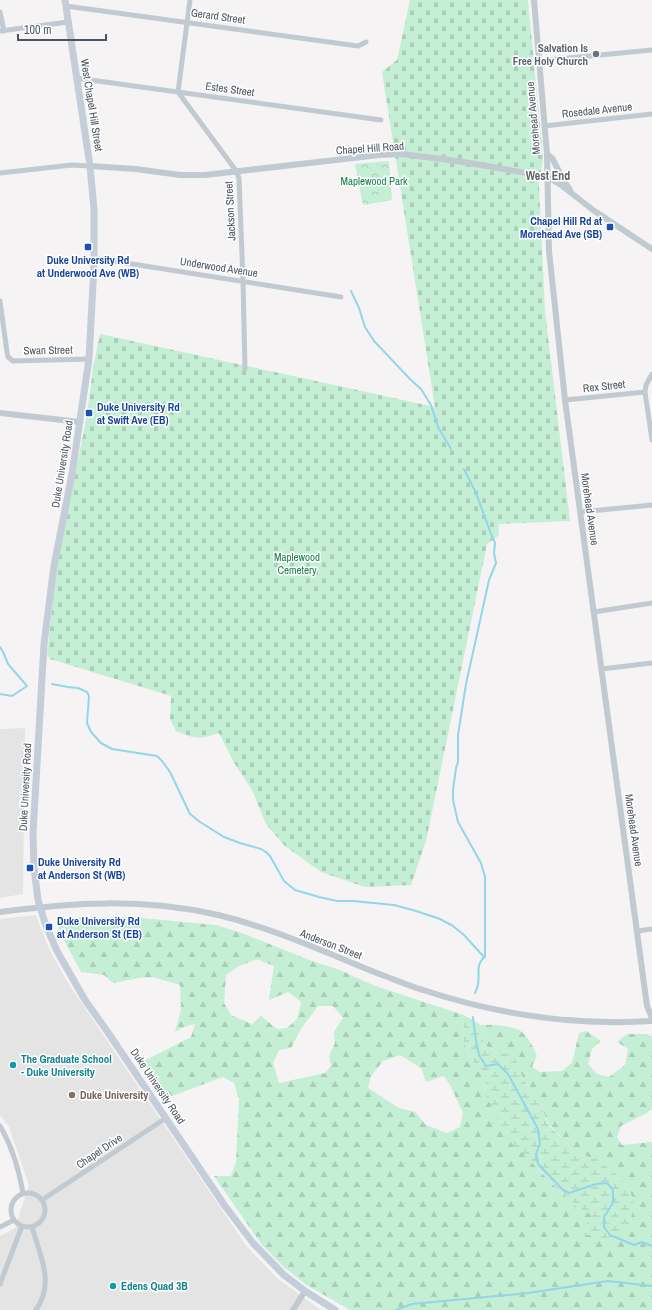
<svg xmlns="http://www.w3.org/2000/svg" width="652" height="1310" font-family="'Archivo Narrow',sans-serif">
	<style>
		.education { fill: #e5e4e5 }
		.forest { fill: url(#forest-firs); fill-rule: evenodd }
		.wetland { fill: url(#wetland-marsh) }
		.cemetery { fill: url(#cemetery-stones) }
		.park { fill: url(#park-crowns) }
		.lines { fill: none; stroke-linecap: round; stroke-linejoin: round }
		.stream { stroke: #93d6ea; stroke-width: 2 }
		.minor { stroke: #c1c9d1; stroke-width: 5 }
		.tertiary { stroke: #c1c9d1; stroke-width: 6 }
		.secondary { stroke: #c4cdd8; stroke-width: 7 }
		.worship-dot { fill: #6b7280; stroke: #fff; stroke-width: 1.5 }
		.transit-dot { fill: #1a4fb4; stroke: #fff; stroke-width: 1.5 }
		.culture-dot { fill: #0f9aa8; stroke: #fff; stroke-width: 1.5 }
		.education-dot { fill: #8d6e63; stroke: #fff; stroke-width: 1.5 }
		.labels { text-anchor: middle; stroke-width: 3; stroke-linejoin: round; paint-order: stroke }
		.street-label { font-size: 11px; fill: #4b5560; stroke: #fff }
		.worship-label { font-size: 11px; font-weight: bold; fill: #5b616d; stroke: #fff; text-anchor: end }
		.park-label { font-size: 11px; fill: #1b8150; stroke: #fff }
		.transit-label { font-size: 11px; font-weight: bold; fill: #164399; stroke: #fff; text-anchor: start }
		.culture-label { font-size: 11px; font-weight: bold; fill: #0d838f; stroke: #fff; text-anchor: start }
		.education-label { font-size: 11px; font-weight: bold; fill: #785e54; stroke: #fff; text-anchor: start }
		.neighbourhood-label { font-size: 12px; font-weight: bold; fill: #5f6267; stroke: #fff }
	</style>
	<defs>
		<pattern id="forest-firs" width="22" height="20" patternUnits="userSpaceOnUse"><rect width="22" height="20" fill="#c4efd5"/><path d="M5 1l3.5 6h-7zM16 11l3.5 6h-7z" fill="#aacfb9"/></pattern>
		<pattern id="wetland-marsh" width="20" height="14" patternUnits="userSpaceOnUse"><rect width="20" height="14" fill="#c4efd5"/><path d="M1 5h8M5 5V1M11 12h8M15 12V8" fill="none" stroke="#aacfb9"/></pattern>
		<pattern id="cemetery-stones" width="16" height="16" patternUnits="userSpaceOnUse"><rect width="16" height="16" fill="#c4efd5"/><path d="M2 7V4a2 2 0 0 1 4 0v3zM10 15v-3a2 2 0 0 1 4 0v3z" fill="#aacfb9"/></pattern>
		<pattern id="park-crowns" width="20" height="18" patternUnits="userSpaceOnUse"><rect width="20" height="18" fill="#c4efd5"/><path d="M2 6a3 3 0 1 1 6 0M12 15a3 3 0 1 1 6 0" fill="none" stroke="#aacfb9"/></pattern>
	</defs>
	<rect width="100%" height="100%" fill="#f5f3f3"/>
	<path class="education" d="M 25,728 L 23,894 L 0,898 L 0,729 Z
		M 36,915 L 50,951 L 68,983 L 247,1247 L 277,1278 L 321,1310 L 0,1310 L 0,1236 L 15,1228 L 29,1185 L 9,1127 L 0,1115 L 0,919 Z"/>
	<path class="forest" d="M 131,917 L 216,925 L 242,933 L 309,960 L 340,970 L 375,986 L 464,1015 L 463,1039 L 468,1053 L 486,1081 L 484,1092 L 496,1113 L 529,1159 L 549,1181 L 577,1207 L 593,1215 L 581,1233 L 631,1225 L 633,1199 L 619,1177 L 597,1159 L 577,1154 L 548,1123 L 540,1102 L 523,1079 L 514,1056 L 494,1051 L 484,1044 L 481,1025 C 489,1024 513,1026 519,1030 C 528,1035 533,1047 537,1056 L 532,1066 L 539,1072 L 562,1071 L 572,1063 L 579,1033 L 586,1031 L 601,1041 L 592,1049 L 588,1064 L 597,1074 L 609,1077 L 625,1065 L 628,1049 L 617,1042 L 627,1034 L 648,1034 L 652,1037 L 652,1109 L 645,1114 L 621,1126 L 617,1137 L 622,1145 L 652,1142 L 652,1310 L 350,1310 L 305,1284 L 285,1268 L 262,1245 L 214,1176 L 231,1176 L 236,1162 L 239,1099 L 234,1083 L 223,1077 L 172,1096 L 158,1087 L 144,1066 L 144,1061 L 191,1037 L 195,1024 L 186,1026 L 175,1032 L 181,1010 L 180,985 L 152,977 L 139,978 L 113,983 L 104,975 L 81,972 L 58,929 L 63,920 L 80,918 ZM 257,959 L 274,966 L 269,1000 L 288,992 L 301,1002 L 297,1019 L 287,1028 L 277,1029 L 261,1016 L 252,1024 L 231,1015 L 224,1003 L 226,975 L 239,966 ZM 318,1006 L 333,1006 L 343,1018 L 334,1032 L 335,1043 L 329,1056 L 331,1066 L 325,1073 L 279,1083 L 273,1063 L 279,1050 L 291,1048 L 301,1029 ZM 400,1055 L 421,1068 L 426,1082 L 444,1076 L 450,1085 L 463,1113 L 460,1127 L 447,1133 L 426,1125 L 415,1112 L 399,1108 L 368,1088 L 371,1076 L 383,1061 Z"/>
	<path class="wetland" d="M 464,1015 L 481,1025 L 484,1044 L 494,1051 L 514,1055 L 523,1079 L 540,1102 L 548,1124 L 577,1154 L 597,1159 L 620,1177 L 634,1199 L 631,1225 L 604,1239 L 580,1233 L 592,1215 L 577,1207 L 549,1181 L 529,1159 L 511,1143 L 484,1092 L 486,1081 L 468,1053 L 463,1039 Z"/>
	<path class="cemetery" d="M 410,0 L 528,0 L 543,158 L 539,186 L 545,311 L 570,521 L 499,524 L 498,536 L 487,544 L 426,841 L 411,885 L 365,887 L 321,872 L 285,846 L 266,824 L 252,790 L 233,761 L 219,733 C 198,740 196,739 176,731 L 170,719 L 171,696 L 50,659 L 47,655 L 57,566 L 87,415 L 93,368 L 100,334 L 435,407 L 382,72 L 397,60 Z"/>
	<path class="park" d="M 389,161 L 392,200 L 363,205 L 355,164 Z"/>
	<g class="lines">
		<path class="stream" d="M 351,291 L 359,308 L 365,327 L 374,341 L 410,379 L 421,389 L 431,405 L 438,427 L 451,449
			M 464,469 L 476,493 L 491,534 L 495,543 L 494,553 L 496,563 L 489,580 L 466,684 L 458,735 L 458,762 L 456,768 L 453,790 L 453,800 L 458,822 L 481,863 L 485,877 L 485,957 C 475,964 480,975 478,984 C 478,987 476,990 475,993
			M 0,647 L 3,652 L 8,664 L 27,686 L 12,696 L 0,694
			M 52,684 L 68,687 L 78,688 L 87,692 L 89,696 L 87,723 L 91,732 L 101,743 L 112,749 L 157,756 L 162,761 L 170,772 L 190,814 L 200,822 L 224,837 L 240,843 L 261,849 L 266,852 L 270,856 L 284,881 L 295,890 L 319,897 L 337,901 L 353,901 L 394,905 L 416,911 L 440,919 L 453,926 L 464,935 L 484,957 L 482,959
			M 473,1017 L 475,1035 L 479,1055 L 486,1066 L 498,1064 L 508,1074 L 538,1129 L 540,1144 L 536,1154 L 538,1164 L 563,1190 L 569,1193 L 596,1184 L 607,1183 L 613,1190 L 613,1203 L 604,1217 L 604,1227 L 610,1235 L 634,1245 L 642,1242 L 652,1246
			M 396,1310 L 412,1304 L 528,1293 L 608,1281 L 652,1286"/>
		<path class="minor" d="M 190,0 L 178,92 L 237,172 L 239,179 L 243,280 L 245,369
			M 66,6 L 358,46 L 366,42
			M 0,12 L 4,31
			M 0,31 L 68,22
			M 538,61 L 652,50
			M 76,78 L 381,120
			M 544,126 L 652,114
			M 0,173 L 72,165 L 90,166
			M 94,258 L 341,297
			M 0,301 L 7,352 L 8,357 L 13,361 L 89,359
			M 652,374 L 646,385 L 645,392 L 652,440
			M 565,400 L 645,392
			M 580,512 L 652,505
			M 594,612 L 652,603
			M 601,669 L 652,663
			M 638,931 L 652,929
			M 0,1126 C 12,1146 19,1170 23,1193
			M11 1210a17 17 0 1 1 34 0a17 17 0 1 1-34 0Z
			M 42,1200 L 166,1118
			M 0,1227 L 14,1220
			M 32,1227 C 40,1255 55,1283 36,1310
			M 0,1284 L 22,1226"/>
		<path class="tertiary" d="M 534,0 L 547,154 L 549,251 L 565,400 L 647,1006 L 652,1018
			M 547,154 L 552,158 L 562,177 L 570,190
			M 90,166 L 136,169 L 180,175 L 205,175 L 379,155 L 402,154 L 457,161 L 487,166 L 548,177 L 561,185 L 593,210 L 652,249
			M 0,413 L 80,422
			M 0,912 C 74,902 144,898 218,915 C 273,928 329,954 382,975 C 396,980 409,986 423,990 C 496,1014 575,1026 652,1021
			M 293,1310 L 305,1291"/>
		<path class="secondary" d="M 65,0 L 90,166 L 94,209 L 94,265 L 89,359 L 72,474 L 54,566 L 44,644 L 33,833 L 34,868 L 38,900 L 45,923 L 57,951 L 85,1000 L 107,1031 L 225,1206 L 253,1243 L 284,1275 L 305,1291 L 335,1310"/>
	</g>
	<circle class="worship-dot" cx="596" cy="54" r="4"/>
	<g class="transit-dot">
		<rect x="606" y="223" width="8" height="8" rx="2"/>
		<rect x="84" y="243" width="8" height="8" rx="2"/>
		<rect x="85" y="409" width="8" height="8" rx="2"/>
		<rect x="26" y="864" width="8" height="8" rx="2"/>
		<rect x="45" y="923" width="8" height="8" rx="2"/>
	</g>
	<g class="culture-dot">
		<circle cx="13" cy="1065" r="4"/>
		<circle cx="113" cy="1286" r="4"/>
	</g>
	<circle class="education-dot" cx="72" cy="1095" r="4"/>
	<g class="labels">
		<g class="street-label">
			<text transform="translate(218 16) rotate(8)" y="4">Gerard Street</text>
			<text transform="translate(230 89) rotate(8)" y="4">Estes Street</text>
			<text transform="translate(92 105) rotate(81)" y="4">West Chapel Hill Street</text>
			<text transform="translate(597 110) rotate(-6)" y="4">Rosedale Avenue</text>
			<text transform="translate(533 118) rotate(-95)" y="4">Morehead Avenue</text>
			<text transform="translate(370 148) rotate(-4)" y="4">Chapel Hill Road</text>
			<text transform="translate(230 211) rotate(-93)" y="4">Jackson Street</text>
			<text transform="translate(219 267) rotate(9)" y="4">Underwood Avenue</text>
			<text transform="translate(48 350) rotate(-1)" y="4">Swan Street</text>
			<text transform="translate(604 386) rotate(-6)" y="4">Rex Street</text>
			<text transform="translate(62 464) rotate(-81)" y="4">Duke University Road</text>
			<text transform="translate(590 509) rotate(82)" y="4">Morehead Avenue</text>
			<text transform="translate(25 787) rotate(-87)" y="4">Duke University Road</text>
			<text transform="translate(634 830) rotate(82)" y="4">Morehead Avenue</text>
			<text transform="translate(331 944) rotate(21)" y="4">Anderson Street</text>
			<text transform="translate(158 1086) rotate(56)" y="4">Duke University Road</text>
			<text transform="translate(99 1151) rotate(-34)" y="4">Chapel Drive</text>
		</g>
		<g class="worship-label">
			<text x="588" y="52">Salvation Is<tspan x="588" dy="13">Free Holy Church</tspan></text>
		</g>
		<g class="park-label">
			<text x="374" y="185">Maplewood Park</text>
			<text x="297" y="561">Maplewood<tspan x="297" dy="13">Cemetery</tspan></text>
		</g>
		<g class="transit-label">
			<text x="602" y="225" text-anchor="end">Chapel Hill Rd at<tspan x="602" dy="13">Morehead Ave (SB)</tspan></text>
			<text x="88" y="264" text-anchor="middle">Duke University Rd<tspan x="88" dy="13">at Underwood Ave (WB)</tspan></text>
			<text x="97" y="411">Duke University Rd<tspan x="97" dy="13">at Swift Ave (EB)</tspan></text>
			<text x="38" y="866">Duke University Rd<tspan x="38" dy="13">at Anderson St (WB)</tspan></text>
			<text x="57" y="925">Duke University Rd<tspan x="57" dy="13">at Anderson St (EB)</tspan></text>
		</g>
		<g class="culture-label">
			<text x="21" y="1063">The Graduate School<tspan x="21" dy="13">- Duke University</tspan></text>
			<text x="121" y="1290">Edens Quad 3B</text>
		</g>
		<g class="education-label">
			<text x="80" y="1099">Duke University</text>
		</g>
		<g class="neighbourhood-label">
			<text x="548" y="180">West End</text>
		</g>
	</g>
	<path d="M18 34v6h88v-6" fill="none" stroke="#4b5560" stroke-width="2"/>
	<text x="24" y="34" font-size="12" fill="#4b5560" stroke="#ffffff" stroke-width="3" paint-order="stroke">100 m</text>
</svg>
